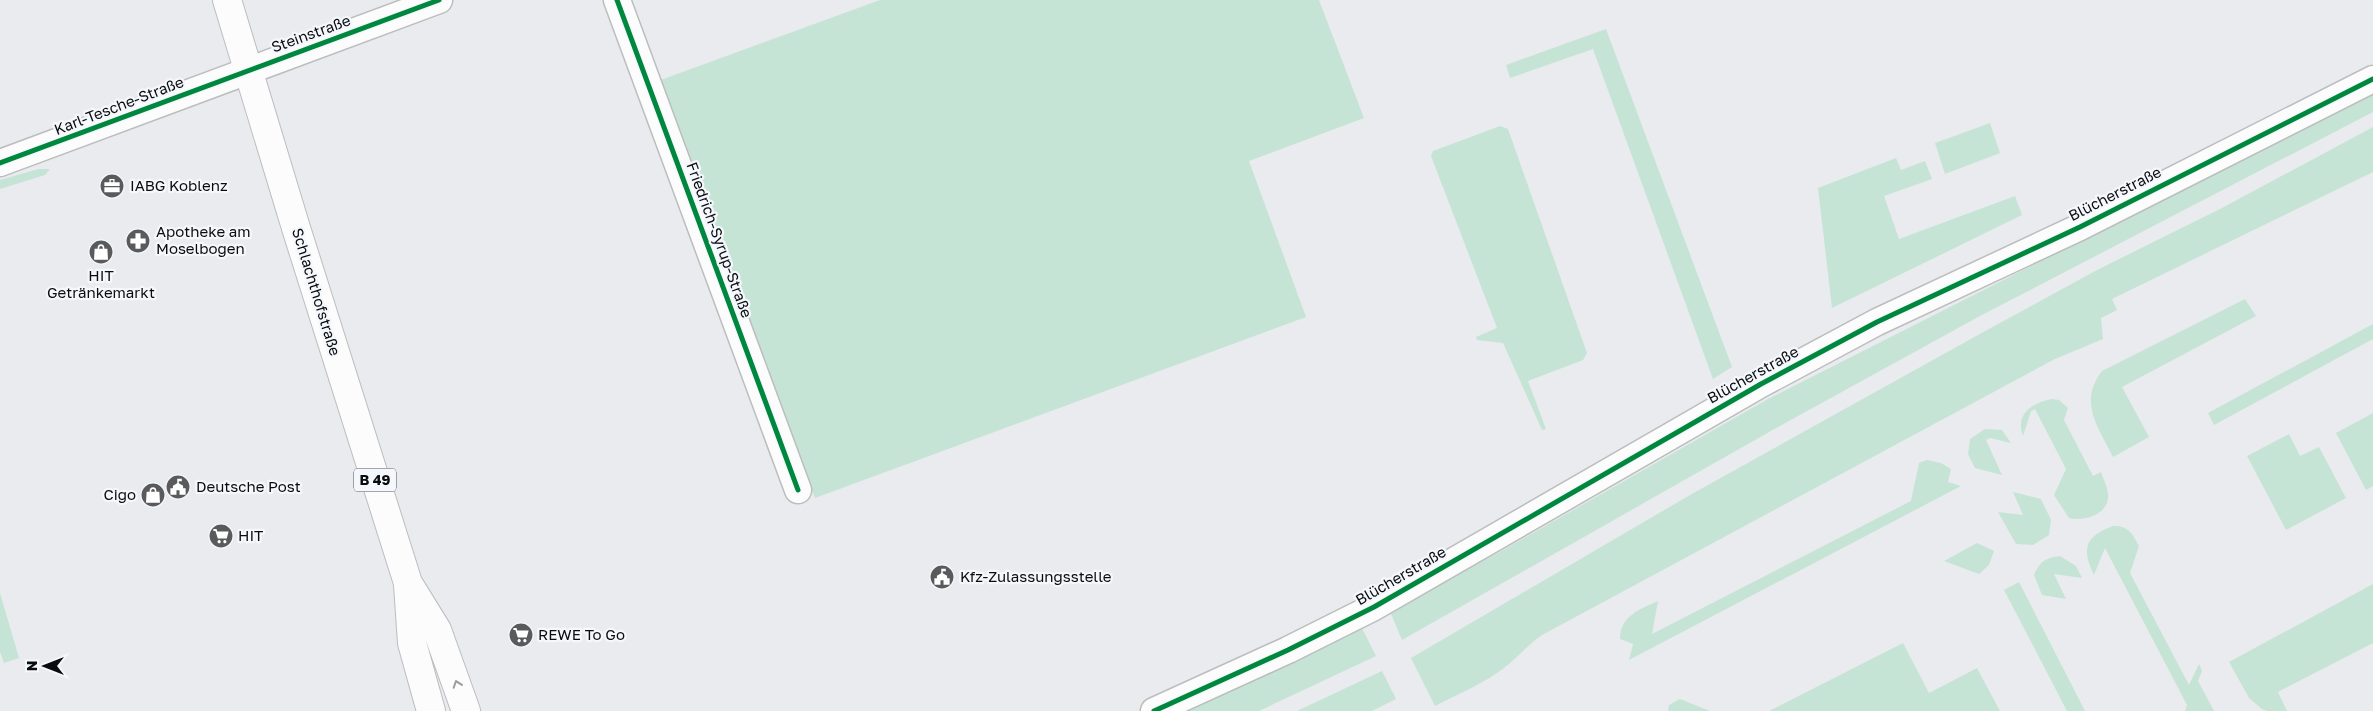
<svg xmlns="http://www.w3.org/2000/svg" width="2373" height="711" font-family="'Golos Text',sans-serif">
	<style>
		.green { fill: #c6e4d6 }
		.lines { fill: none; stroke-linecap: round; stroke-linejoin: round }
		.street-casing { stroke: #bbbdbf; stroke-width: 29 }
		.primary-casing { stroke: #bbbdbf; stroke-width: 30 }
		.street { stroke: #fcfcfc; stroke-width: 26 }
		.primary { stroke: #fcfcfc; stroke-width: 28 }
		.cycleway-casing { stroke: #f4f8fd; stroke-width: 8 }
		.cycleway { stroke: #00873e; stroke-width: 5 }
		.oneway { stroke: #9c9c9d }
		.labels { text-anchor: middle; stroke-width: 4.5; stroke-linejoin: round; paint-order: stroke }
		.shield { fill: #f4f8fd; stroke: #515356; stroke-width: 1 }
		.shield-label { font-size: 14px; font-weight: bold; fill: #0b0c0e }
		.street-label { font-size: 15px; fill: #0b0c0e; stroke: #f4f8fd }
		.poi-label { font-size: 15px; fill: #0b0c0e; stroke: #f4f8fd; text-anchor: start }
	</style>
	<rect width="100%" height="100%" fill="#e9ebee"/>
	<path class="green" d="M 880,0 L 1319,0 L 1364,118 L 1249,161 L 1306,317 L 815,498 L 658,81 Z
		M 1606,29 L 1732,367 L 1713,379 L 1593,49 L 1510,78 L 1506,65 Z
		M 2373,93 L 2373,112 L 1980,316 L 1778,427 L 1402,640 L 1389,609 L 1496,554 L 1768,399 Z
		M 1990,123 L 2000,153 L 1945,174 L 1935,143 Z
		M 1500,126 L 1508,129 L 1587,353 L 1583,360 L 1528,381 L 1546,429 L 1542,430 L 1503,343 L 1477,340 L 1476,337 L 1497,328 L 1431,156 L 1433,151 Z
		M 2373,127 L 2373,172 L 2112,299 L 2117,310 L 2101,318 L 2103,339 L 2055,359 L 1542,635 C 1525,647 1514,662 1497,673 C 1478,686 1456,695 1435,706 L 1411,658 L 1690,495 L 1987,330 L 2099,269 L 2222,208 Z
		M 1896,158 L 1901,170 L 1925,161 L 1932,179 L 1884,196 L 1899,239 L 2015,196 L 2022,215 L 1832,308 L 1818,188 Z
		M 38,169 L 50,169 L 45,175 L 0,189 L 0,180 Z
		M 2245,299 L 2256,316 L 2122,387 L 2149,437 L 2113,457 C 2098,427 2078,402 2102,371 Z
		M 2373,324 L 2373,339 L 2214,425 L 2208,413 Z
		M 2052,399 L 2059,400 L 2068,408 L 2064,420 L 2093,476 L 2101,472 C 2104,481 2111,493 2107,503 C 2101,517 2082,521 2069,518 L 2054,495 L 2066,469 L 2035,409 L 2031,411 L 2023,436 C 2015,413 2032,403 2052,399 Z
		M 2373,413 L 2373,486 L 2366,490 L 2336,433 Z
		M 1985,429 L 2002,430 L 2011,443 L 1990,438 L 1986,440 L 2002,475 L 1975,468 L 1968,454 L 1970,439 Z
		M 2289,434 L 2300,456 L 2319,447 L 2346,498 L 2286,530 L 2247,456 Z
		M 1927,460 L 1941,463 L 1951,469 L 1948,482 L 1961,486 L 1629,660 L 1633,644 L 1620,639 C 1620,616 1640,609 1658,601 L 1652,634 L 1911,501 L 1919,463 Z
		M 2013,492 L 2041,499 L 2051,520 L 2049,535 L 2033,545 L 2016,544 L 1998,512 L 2023,515 Z
		M 2113,526 C 2129,526 2132,533 2139,546 L 2130,573 L 2189,685 L 2199,664 L 2202,671 L 2198,681 L 2214,711 L 2185,711 L 2187,705 L 2105,548 L 2094,575 C 2081,549 2085,536 2113,526 Z
		M 1977,543 L 1994,551 L 1989,565 L 1979,574 L 1944,561 Z
		M 2060,556 L 2076,566 L 2082,578 L 2054,574 L 2066,599 L 2042,595 L 2034,575 C 2040,561 2046,558 2060,556 Z
		M 2019,582 L 2085,711 L 2067,711 L 2004,590 Z
		M 2373,584 L 2373,643 L 2278,692 L 2287,711 L 2267,711 L 2262,709 L 2249,698 L 2229,662 Z
		M 0,593 L 19,658 L 4,663 L 0,652 Z
		M 1362,628 L 1376,656 L 1259,711 L 1182,711 Z
		M 1903,643 L 1929,693 L 1977,668 L 2000,711 L 1769,711 Z
		M 1382,671 L 1396,699 L 1372,711 L 1297,711 Z
		M 1680,699 L 1710,711 L 1668,711 L 1669,705 Z"/>
	<g class="lines">
		<defs>
			<path id="street" d="M 617,0 L 798,490
				M 0,163 L 439,0
				M 1154,711 L 1288,650 L 1374,607 L 1761,384 L 1877,322 L 2080,227 L 2373,79"/>
			<path id="primary" d="M 227,0 L 296,228 L 408,583 L 437,630 L 466,711
				M 408,585 L 412,643 L 431,711"/>
		</defs>
		<use href="#street" class="street-casing"/>
		<use href="#primary" class="primary-casing"/>
		<use href="#street" class="street"/>
		<use href="#primary" class="primary"/>
		<defs>
			<path id="cycleway" d="M 617,0 L 798,490
				M 0,163 L 439,0
				M 1154,711 L 1288,650 L 1374,607 L 1761,384 L 1877,322 L 2080,227 L 2373,79"/>
		</defs>
		<use href="#cycleway" class="cycleway-casing"/>
		<use href="#cycleway" class="cycleway"/>
	</g>
	<defs><path id="oneway-chevron" d="M-2-3.5L2.5 0L-2 3.5" fill="none" stroke-width="1.6" stroke-linecap="round" stroke-linejoin="round" transform="scale(1.25)"/></defs>
	<use class="oneway" href="#oneway-chevron" transform="translate(457 684) rotate(-109)"/>
	<defs>
		<symbol id="office-disc" viewBox="-11 -11 22 22"><circle r="9.5" fill="#595a5c" stroke="#f4f8fd"/><path d="M-6-3h4V-5.5h4V-3h4V5H-6ZM-1-4.5V-3h2v-1.5ZM-6 0V1H6V0Z" fill="#fff"/></symbol>
		<symbol id="pharmacy-disc" viewBox="-11 -11 22 22"><circle r="9.5" fill="#595a5c" stroke="#f4f8fd"/><path d="M-2-6h4v4h4v4h-4v4h-4v-4h-4v-4h4Z" fill="#fff"/></symbol>
		<symbol id="shop-disc" viewBox="-11 -11 22 22"><circle r="9.5" fill="#595a5c" stroke="#f4f8fd"/><path d="M-5-2.5h2.3a2.7 3.5 0 0 1 5.4 0H5L5.5 6h-11ZM-1.5-2.5h3a1.5 2.3 0 0 0-3 0Z" fill="#fff"/></symbol>
		<symbol id="civic-disc" viewBox="-11 -11 22 22"><circle r="9.5" fill="#595a5c" stroke="#f4f8fd"/><path d="M-.6-6.5H3V-4.5H.6V-3L4-1V1h2V6H-6V1h2V-1L-.6-3ZM-1.2 2.5V6h2.4V2.5Z" fill="#fff"/></symbol>
		<symbol id="supermarket-disc" viewBox="-11 -11 22 22"><circle r="9.5" fill="#595a5c" stroke="#f4f8fd"/><path d="M-6-5.5h2.5l.6 2H6L4.5 2H-2.5L-4.4-4H-6ZM-1.5 3.2a1.3 1.3 0 1 0 .1 0ZM3 3.2a1.3 1.3 0 1 0 .1 0Z" fill="#fff"/></symbol>
	</defs>
	<g fill-rule="evenodd">
		<use href="#office-disc" x="98" y="172" width="28" height="28"/>
		<use href="#pharmacy-disc" x="124" y="227" width="28" height="28"/>
		<use href="#shop-disc" x="87" y="238" width="28" height="28"/>
		<use href="#civic-disc" x="164" y="473" width="28" height="28"/>
		<use href="#shop-disc" x="139" y="481" width="28" height="28"/>
		<use href="#supermarket-disc" x="207" y="522" width="28" height="28"/>
		<use href="#civic-disc" x="928" y="563" width="28" height="28"/>
		<use href="#supermarket-disc" x="507" y="621" width="28" height="28"/>
	</g>
	<g class="labels">
		<rect class="shield" x="354" y="468.5" width="42" height="23" rx="4"/>
		<g class="shield-label">
			<text x="375" y="485">B 49</text>
		</g>
		<g class="street-label">
			<text transform="translate(311 34) rotate(-20)" y="5">Steinstraße</text>
			<text transform="translate(119 106) rotate(-21)" y="5">Karl-Tesche-Straße</text>
			<text transform="translate(2115 194) rotate(-27)" y="5">Blücherstraße</text>
			<text transform="translate(719 240) rotate(70)" y="5">Friedrich-Syrup-Straße</text>
			<text transform="translate(316 292) rotate(73)" y="5">Schlachthofstraße</text>
			<text transform="translate(1753 375) rotate(-29)" y="5">Blücherstraße</text>
			<text transform="translate(1401 576) rotate(-30)" y="5">Blücherstraße</text>
		</g>
		<g class="poi-label">
			<text x="130" y="191">IABG Koblenz</text>
			<text x="156" y="237">Apotheke am<tspan x="156" dy="17">Moselbogen</tspan></text>
			<text x="101" y="281" text-anchor="middle">HIT<tspan x="101" dy="17">Getränkemarkt</tspan></text>
			<text x="196" y="492">Deutsche Post</text>
			<text x="136" y="500" text-anchor="end">Cigo</text>
			<text x="238" y="541">HIT</text>
			<text x="960" y="582">Kfz-Zulassungsstelle</text>
			<text x="538" y="640">REWE To Go</text>
		</g>
	</g>
	<g transform="translate(45 666) rotate(270)" stroke="#f4f8fd" stroke-width="4" paint-order="stroke">
	<path d="M0-4L9 19L0 12L-9 19Z" fill="#0b0c0e"/>
	<text y="-8" font-size="14" font-weight="bold" text-anchor="middle" fill="#0b0c0e">N</text>
	</g>
</svg>
